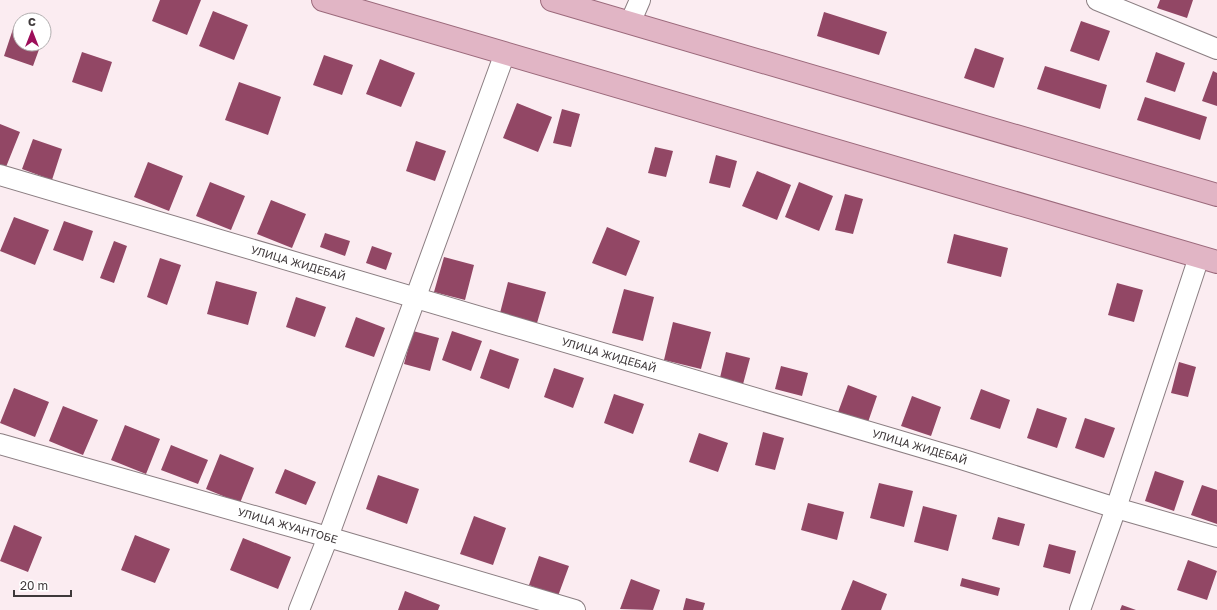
<svg xmlns="http://www.w3.org/2000/svg" width="1217" height="610" font-family="'Golos Text',sans-serif">
	<style>
		.building { fill: #924765 }
		.lines { fill: none; stroke-linecap: round; stroke-linejoin: round }
		.street-casing { stroke: #8b7e82; stroke-width: 22 }
		.primary-casing { stroke: #9b697b; stroke-width: 24 }
		.street { stroke: #fff; stroke-width: 20 }
		.primary { stroke: #e1b5c5; stroke-width: 22 }
		.labels { text-anchor: middle; stroke-width: 4; stroke-linejoin: round; paint-order: stroke }
		.street-label { font-size: 11px; fill: #3e383a; stroke: #fff }
	</style>
	<rect width="100%" height="100%" fill="#fbecf1"/>
	<path class="building" d="M 160,0 L 201,0 L 187,35 L 152,21 Z
		M 1160,0 L 1193,0 L 1187,18 L 1157,8 Z
		M 213,11 L 248,25 L 234,60 L 199,46 Z
		M 824,12 L 887,32 L 879,55 L 817,36 Z
		M 1081,21 L 1110,31 L 1099,61 L 1070,51 Z
		M 14,26 L 20,28 L 20,44 L 41,44 L 33,66 L 4,56 Z
		M 975,48 L 1004,58 L 994,88 L 964,78 Z
		M 82,52 L 112,62 L 102,92 L 72,82 Z
		M 1156,52 L 1185,63 L 1175,92 L 1146,82 Z
		M 324,55 L 353,65 L 342,95 L 313,85 Z
		M 380,59 L 415,73 L 401,107 L 366,94 Z
		M 1045,66 L 1107,85 L 1100,109 L 1037,89 Z
		M 1213,71 L 1217,73 L 1217,106 L 1202,101 Z
		M 239,82 L 281,97 L 268,135 L 225,120 Z
		M 1145,97 L 1207,117 L 1200,140 L 1137,120 Z
		M 517,103 L 552,117 L 538,152 L 503,138 Z
		M 562,109 L 580,114 L 571,147 L 553,143 Z
		M 0,124 L 20,132 L 6,167 L 0,164 Z
		M 33,139 L 62,149 L 52,180 L 22,169 Z
		M 416,141 L 446,151 L 435,181 L 406,171 Z
		M 655,147 L 673,151 L 666,177 L 648,173 Z
		M 716,155 L 737,161 L 730,188 L 709,183 Z
		M 148,162 L 183,176 L 169,211 L 134,197 Z
		M 757,171 L 791,185 L 777,220 L 742,206 Z
		M 210,182 L 245,196 L 231,230 L 196,216 Z
		M 799,182 L 833,196 L 819,231 L 785,217 Z
		M 845,194 L 863,199 L 853,234 L 835,230 Z
		M 271,200 L 306,214 L 292,248 L 257,234 Z
		M 14,217 L 49,230 L 35,265 L 0,251 Z
		M 64,221 L 93,231 L 83,261 L 53,250 Z
		M 607,227 L 640,241 L 626,276 L 592,263 Z
		M 325,233 L 350,241 L 345,256 L 320,247 Z
		M 954,234 L 1008,248 L 1001,277 L 947,263 Z
		M 114,241 L 127,246 L 114,283 L 100,278 Z
		M 372,246 L 392,253 L 386,270 L 366,263 Z
		M 444,257 L 474,265 L 465,300 L 434,292 Z
		M 160,258 L 181,265 L 167,305 L 147,297 Z
		M 216,281 L 257,292 L 248,325 L 207,314 Z
		M 508,282 L 546,292 L 537,323 L 500,313 Z
		M 1117,283 L 1143,290 L 1134,322 L 1108,315 Z
		M 624,289 L 654,297 L 643,341 L 612,333 Z
		M 296,297 L 326,307 L 315,337 L 286,327 Z
		M 356,317 L 385,328 L 374,357 L 345,347 Z
		M 673,322 L 711,332 L 701,369 L 664,360 Z
		M 413,331 L 439,338 L 430,371 L 404,364 Z
		M 452,331 L 482,341 L 471,371 L 442,360 Z
		M 490,349 L 519,359 L 509,389 L 480,378 Z
		M 726,352 L 750,358 L 742,388 L 719,382 Z
		M 1179,362 L 1196,367 L 1188,397 L 1171,393 Z
		M 781,366 L 808,373 L 802,396 L 775,389 Z
		M 554,368 L 584,378 L 573,408 L 544,397 Z
		M 848,385 L 877,396 L 867,425 L 837,415 Z
		M 14,388 L 49,402 L 35,437 L 0,423 Z
		M 981,389 L 1010,400 L 1000,429 L 970,419 Z
		M 614,394 L 644,404 L 633,434 L 604,423 Z
		M 912,396 L 941,407 L 931,436 L 901,426 Z
		M 63,406 L 98,420 L 83,455 L 49,441 Z
		M 1037,408 L 1067,418 L 1057,448 L 1027,438 Z
		M 1085,418 L 1115,428 L 1104,458 L 1075,448 Z
		M 125,425 L 160,439 L 146,474 L 111,460 Z
		M 763,432 L 784,438 L 775,470 L 755,465 Z
		M 699,433 L 728,443 L 718,472 L 689,462 Z
		M 171,445 L 208,460 L 198,484 L 161,470 Z
		M 220,454 L 254,468 L 240,503 L 206,489 Z
		M 285,469 L 316,482 L 306,505 L 275,493 Z
		M 1155,471 L 1184,481 L 1174,511 L 1145,501 Z
		M 378,475 L 419,489 L 407,524 L 366,509 Z
		M 879,483 L 913,491 L 904,527 L 870,518 Z
		M 1202,485 L 1217,490 L 1217,524 L 1191,515 Z
		M 808,503 L 844,512 L 837,540 L 801,530 Z
		M 923,506 L 957,515 L 948,551 L 914,542 Z
		M 474,516 L 506,528 L 493,565 L 460,554 Z
		M 998,517 L 1025,524 L 1019,546 L 992,539 Z
		M 14,525 L 42,537 L 28,572 L 0,561 Z
		M 135,535 L 170,549 L 155,583 L 121,570 Z
		M 243,538 L 291,557 L 278,589 L 230,570 Z
		M 1049,544 L 1076,551 L 1070,574 L 1043,567 Z
		M 539,556 L 569,566 L 558,596 L 529,585 Z
		M 1188,560 L 1217,571 L 1207,600 L 1177,590 Z
		M 962,578 L 1000,588 L 998,596 L 960,586 Z
		M 631,579 L 660,590 L 653,610 L 620,609 Z
		M 853,580 L 887,594 L 881,610 L 841,610 Z
		M 405,591 L 440,605 L 438,610 L 398,610 Z
		M 686,598 L 705,603 L 703,610 L 683,610 Z
		M 1122,605 L 1136,610 L 1120,610 Z"/>
	<g class="lines">
		<defs>
			<g id="street">
				<path d="M 1097,0 L 1217,49"/>
				<path d="M 630,23 L 640,0"/>
				<path id="s1" d="M 0,175 L 961,459 L 1116,508 L 1217,537"/>
				<path id="s2" d="M 0,444 L 328,537 L 575,610"/>
				<path d="M 299,610 L 328,537 L 505,53"/>
				<path d="M 1080,610 L 1116,508 L 1199,257"/>
			</g>
			<path id="primary" d="M 323,0 L 1217,262
				M 552,0 L 1217,195"/>
		</defs>
		<use href="#street" class="street-casing"/>
		<use href="#primary" class="primary-casing"/>
		<use href="#street" class="street"/>
		<use href="#primary" class="primary"/>
	</g>
	<g class="labels">
		<g class="street-label">
			<text dy="4" stroke="none"><textPath href="#s1" startOffset="311">УЛИЦА ЖИДЕБАЙ</textPath></text>
			<text dy="4" stroke="none"><textPath href="#s1" startOffset="635">УЛИЦА ЖИДЕБАЙ</textPath></text>
			<text dy="4" stroke="none"><textPath href="#s1" startOffset="959">УЛИЦА ЖИДЕБАЙ</textPath></text>
			<text dy="4" stroke="none"><textPath href="#s2" startOffset="299">УЛИЦА ЖУАНТОБЕ</textPath></text>
		</g>
	</g>
	<g transform="translate(32 32)"><circle r="19" fill="#ffffff" stroke="#b2afb0"/>
	<path d="M0-3L7 15L0 10L-7 15Z" fill="#9d0e5a"/>
	<text y="-6" font-size="11" font-weight="bold" text-anchor="middle" fill="#3e383a">С</text>
	</g>
	<path d="M14 590v6h57v-6" fill="none" stroke="#3e383a" stroke-width="2"/>
	<text x="20" y="590" font-size="12" fill="#3e383a" stroke="#ffffff" stroke-width="3" paint-order="stroke">20 m</text>
</svg>
